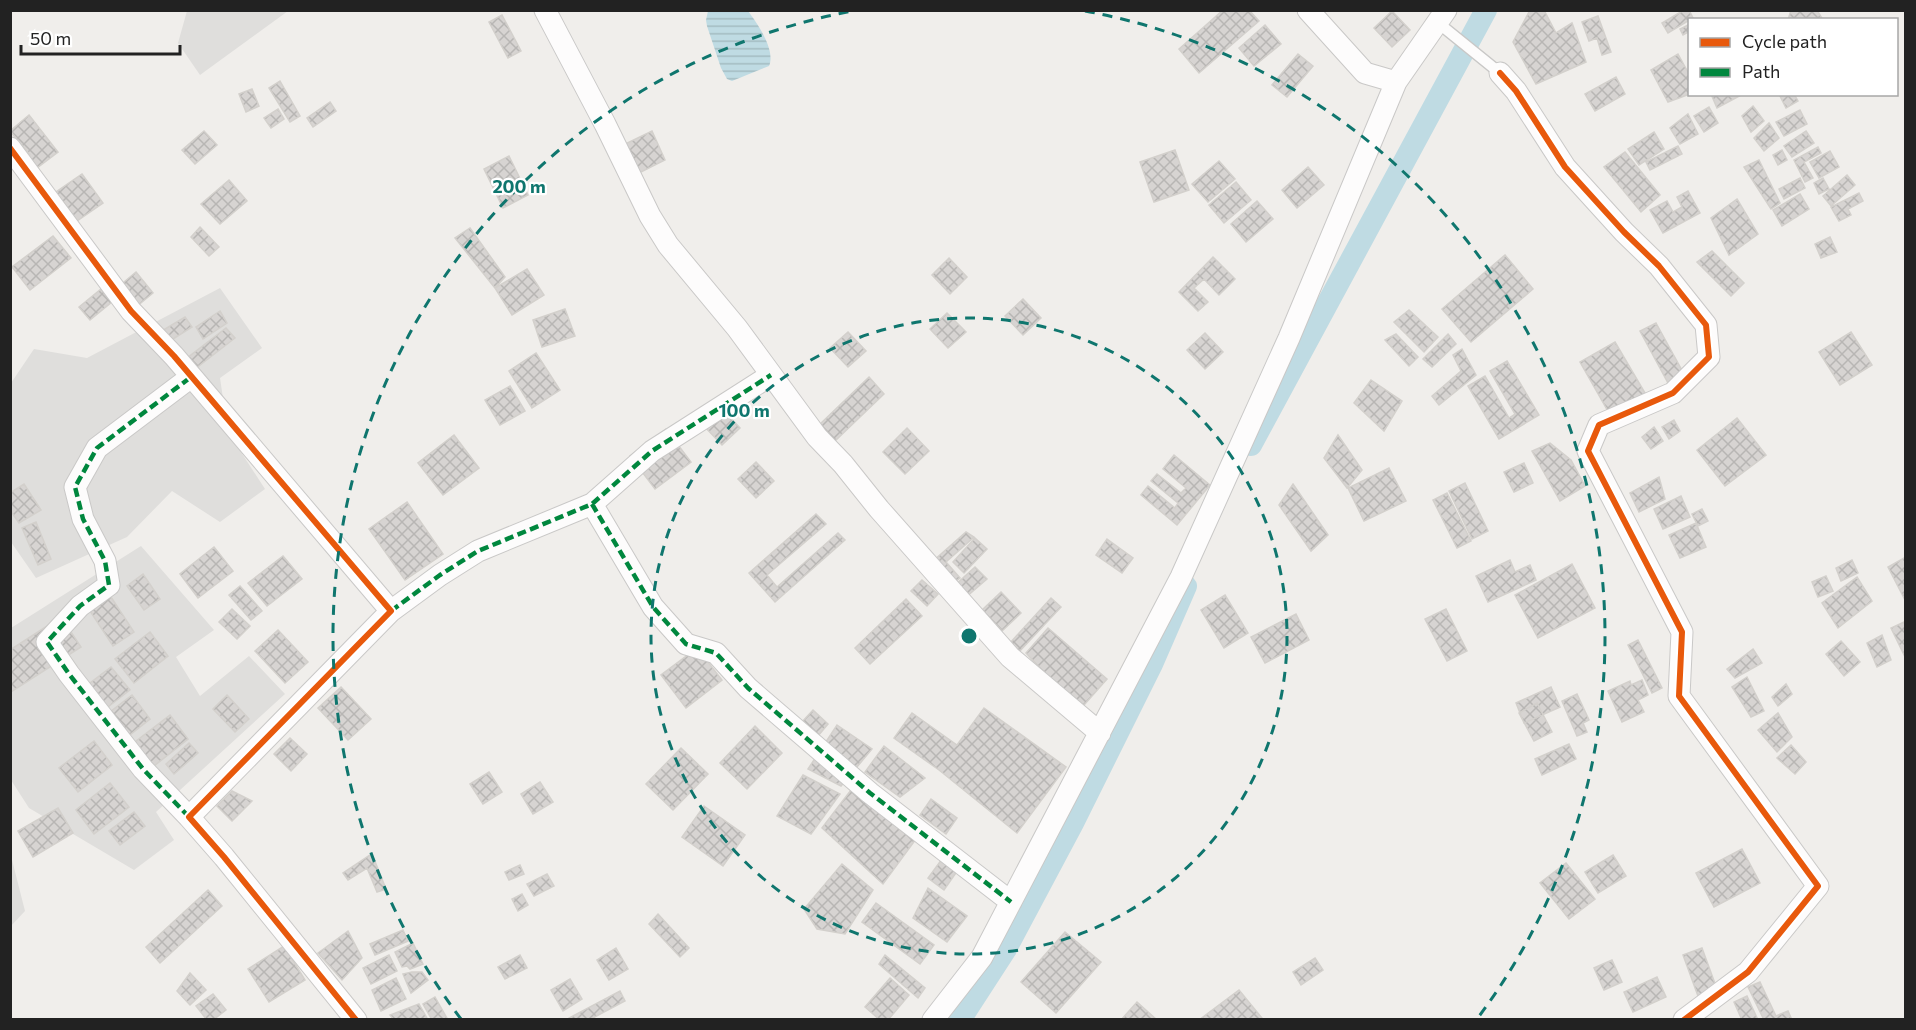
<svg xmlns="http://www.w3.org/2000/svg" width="1916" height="1030" font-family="Commissioner,sans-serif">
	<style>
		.residential { fill: #dfdedc }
		.water { fill: url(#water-rules) }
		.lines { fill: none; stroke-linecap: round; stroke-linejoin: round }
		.canal { stroke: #bfdbe3; stroke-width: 22 }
		.building { fill: url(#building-cross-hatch); stroke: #d3d0cc; stroke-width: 1.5 }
		.lane-casing { stroke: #c9c8c7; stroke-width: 13 }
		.street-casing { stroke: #c9c8c7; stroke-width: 23 }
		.lane { stroke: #fdfcfc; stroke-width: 10 }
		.street { stroke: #fdfcfc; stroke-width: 21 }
		.quiet { stroke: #00873e; stroke-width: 4.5; stroke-dasharray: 9 4.5; stroke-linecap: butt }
		.cycleway-casing { stroke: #fff; stroke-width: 10 }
		.cycleway { stroke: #e8590c; stroke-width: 6 }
		.ring { fill: none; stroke: #0f766e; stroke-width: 3; stroke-dasharray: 10 8 }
		.centre { fill: #0f766e; stroke: #fff; stroke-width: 3 }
		.ring-label { font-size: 18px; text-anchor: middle; font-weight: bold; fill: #0f766e; stroke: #fff; stroke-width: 4.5; stroke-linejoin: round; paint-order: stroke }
	</style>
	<defs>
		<pattern id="water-rules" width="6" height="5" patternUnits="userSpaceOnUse" patternTransform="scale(1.5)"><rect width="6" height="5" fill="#bfdbe3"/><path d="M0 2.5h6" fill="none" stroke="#a4bcc2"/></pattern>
		<pattern id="building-cross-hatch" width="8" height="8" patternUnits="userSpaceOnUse" patternTransform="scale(1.5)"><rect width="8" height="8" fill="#d7d4d2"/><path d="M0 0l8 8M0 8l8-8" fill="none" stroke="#b8b6b4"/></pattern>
	</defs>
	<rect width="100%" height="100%" fill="#f0eeeb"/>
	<path class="residential" d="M 187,11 L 187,10 L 288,11 L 200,75 L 178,43 Z
		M 220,288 L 262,348 L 220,378 L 228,432 L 265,489 L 220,522 L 172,491 L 127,537 L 36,578 L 11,542 L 11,383 L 34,349 L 87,358 Z
		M 141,546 L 214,630 L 176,657 L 200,696 L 249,656 L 285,694 L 156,812 L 174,840 L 134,870 L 29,808 L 11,780 L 11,628 Z
		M 10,852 L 25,911 L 11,926 L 10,926 Z"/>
	<path class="water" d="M 708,11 L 748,11 C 757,23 776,50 769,66 L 732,81 L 727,79 L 721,68 L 707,26 L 706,20 Z"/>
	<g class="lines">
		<path class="canal" d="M 1251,445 L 1486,10
			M 960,1020 L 1006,949 L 1073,823 L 1152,664 L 1186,586"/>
	</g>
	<path class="building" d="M 1223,10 L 1249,10 L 1259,21 L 1199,73 L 1179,49 Z
		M 1530,10 L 1544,10 L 1556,33 L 1572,23 L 1586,62 L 1536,84 L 1513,42 Z
		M 1684,10 L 1689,10 L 1693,18 L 1668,33 L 1662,23 Z
		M 1791,10 L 1817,10 L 1823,20 L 1788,20 Z
		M 1392,11 L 1410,30 L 1392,47 L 1374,28 Z
		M 502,15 L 521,51 L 508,58 L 489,22 Z
		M 1598,16 L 1611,52 L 1602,55 L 1597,38 L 1589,41 L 1582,22 Z
		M 1690,24 L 1690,31 L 1683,35 L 1680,29 Z
		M 1265,25 L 1281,44 L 1254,66 L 1239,48 Z
		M 1298,54 L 1313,66 L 1287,97 L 1272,85 Z
		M 1678,54 L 1690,76 L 1690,94 L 1668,102 L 1651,70 Z
		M 1616,77 L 1625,94 L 1595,111 L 1585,94 Z
		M 280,81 L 300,116 L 290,122 L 269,88 Z
		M 252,89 L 259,106 L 246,112 L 239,94 Z
		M 1711,94 L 1743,94 L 1717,108 Z
		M 1779,94 L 1794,94 L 1798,101 L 1786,108 Z
		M 330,102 L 336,111 L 313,127 L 307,118 Z
		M 1753,106 L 1764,121 L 1751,132 L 1742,116 Z
		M 1709,107 L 1718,123 L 1704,132 L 1694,116 Z
		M 278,109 L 284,119 L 271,128 L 264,118 Z
		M 1800,110 L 1807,124 L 1784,136 L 1776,122 Z
		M 1688,114 L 1698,134 L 1680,144 L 1670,128 Z
		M 29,115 L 58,152 L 33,171 L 24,160 L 30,155 L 10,131 Z
		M 1769,123 L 1779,138 L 1764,151 L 1754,138 Z
		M 204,131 L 217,145 L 195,164 L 182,150 Z
		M 652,131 L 665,160 L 637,174 L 623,145 Z
		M 1806,131 L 1814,143 L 1792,157 L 1784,146 Z
		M 1654,132 L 1664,149 L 1639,165 L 1628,149 Z
		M 1678,146 L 1682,154 L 1650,170 L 1646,162 Z
		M 1818,147 L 1821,153 L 1804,162 L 1813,178 L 1805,182 L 1794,160 Z
		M 1175,150 L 1189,190 L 1154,202 L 1140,162 Z
		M 1782,150 L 1787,160 L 1778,165 L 1773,155 Z
		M 1830,151 L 1839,167 L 1819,178 L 1810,162 Z
		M 1625,152 L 1660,195 L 1641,212 L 1604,167 Z
		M 509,156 L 528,195 L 503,208 L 484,169 Z
		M 1759,160 L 1780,203 L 1771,209 L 1744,167 Z
		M 1219,161 L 1235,179 L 1208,202 L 1192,184 Z
		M 1308,167 L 1324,185 L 1297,208 L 1282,190 Z
		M 82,174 L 103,203 L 77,221 L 56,192 Z
		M 1847,175 L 1855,185 L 1831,206 L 1823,196 Z
		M 1800,178 L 1805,188 L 1784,199 L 1779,189 Z
		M 1823,178 L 1829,189 L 1819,194 L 1814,183 Z
		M 229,180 L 247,201 L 220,224 L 201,204 Z
		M 1236,182 L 1251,200 L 1224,223 L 1209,205 Z
		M 1688,191 L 1700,213 L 1663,233 L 1650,210 L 1667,201 L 1673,212 L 1682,207 L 1677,197 Z
		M 1859,193 L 1863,201 L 1848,209 L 1851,215 L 1839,221 L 1831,207 Z
		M 1800,194 L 1809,209 L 1782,226 L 1773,210 Z
		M 1737,199 L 1758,234 L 1729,255 L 1711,218 Z
		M 1257,201 L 1273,219 L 1246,242 L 1231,224 Z
		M 200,227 L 219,247 L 209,256 L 191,237 Z
		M 470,228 L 505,277 L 495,288 L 455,238 Z
		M 53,236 L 71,258 L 30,290 L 12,267 Z
		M 1830,237 L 1837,252 L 1821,258 L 1815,244 Z
		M 1712,251 L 1744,283 L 1731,296 L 1697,262 Z
		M 1505,255 L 1533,289 L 1471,342 L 1442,309 Z
		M 1213,257 L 1235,279 L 1219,295 L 1204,279 L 1194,288 L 1208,302 L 1198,311 L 1179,292 Z
		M 949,258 L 967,277 L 950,294 L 932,275 Z
		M 527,269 L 544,295 L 512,315 L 495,288 Z
		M 136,272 L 153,293 L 136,307 L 118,287 Z
		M 101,289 L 112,302 L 90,320 L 79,307 Z
		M 1023,299 L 1041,318 L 1023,335 L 1005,316 Z
		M 565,309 L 575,336 L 542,347 L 533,320 Z
		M 1409,310 L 1438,337 L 1424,352 L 1394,322 Z
		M 220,311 L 227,323 L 203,339 L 196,327 Z
		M 947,313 L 966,332 L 948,348 L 930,329 Z
		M 185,317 L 192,327 L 162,346 L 155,335 Z
		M 1656,323 L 1684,374 L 1668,383 L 1640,331 Z
		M 226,328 L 235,338 L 186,376 L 178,365 Z
		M 848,332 L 866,351 L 848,367 L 830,348 Z
		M 1851,332 L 1872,365 L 1840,385 L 1819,352 Z
		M 1205,333 L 1223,352 L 1205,369 L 1187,350 Z
		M 1396,334 L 1418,357 L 1409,366 L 1385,340 Z
		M 1448,334 L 1456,344 L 1432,367 L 1423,359 Z
		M 1615,342 L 1645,393 L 1609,413 L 1580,362 Z
		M 1462,349 L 1476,375 L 1439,405 L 1432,396 L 1461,371 L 1453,355 Z
		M 536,353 L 560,390 L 532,408 L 509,371 Z
		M 1507,361 L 1539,415 L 1499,439 L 1468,386 L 1485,376 L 1509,418 L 1515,414 L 1490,371 Z
		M 869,377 L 884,394 L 833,443 L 818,426 Z
		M 1371,380 L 1402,401 L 1384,431 L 1354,403 Z
		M 510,386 L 525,411 L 500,425 L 485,400 Z
		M 722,409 L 740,428 L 722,445 L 704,426 Z
		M 1737,418 L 1766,455 L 1725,486 L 1697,450 Z
		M 1674,420 L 1680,431 L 1669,439 L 1662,427 Z
		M 1654,427 L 1663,441 L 1651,449 L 1642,437 Z
		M 907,428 L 929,451 L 905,474 L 883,452 Z
		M 666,429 L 691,462 L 655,489 L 630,456 Z
		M 454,435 L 479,468 L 443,495 L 418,463 Z
		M 1338,435 L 1362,470 L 1347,488 L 1324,458 Z
		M 1550,443 L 1571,460 L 1585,486 L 1560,501 L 1532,451 Z
		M 1174,455 L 1210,485 L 1177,525 L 1141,495 L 1148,486 L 1175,508 L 1178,503 L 1151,481 L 1157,474 L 1181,493 L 1186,488 L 1163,469 Z
		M 756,462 L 774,481 L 756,498 L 738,479 Z
		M 1524,463 L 1533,483 L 1514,492 L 1504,472 Z
		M 1389,468 L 1406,501 L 1364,521 L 1348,488 Z
		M 1659,477 L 1665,499 L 1639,512 L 1630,493 Z
		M 1465,483 L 1488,531 L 1472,539 L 1449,491 Z
		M 24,484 L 41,510 L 19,523 L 10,510 L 10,493 Z
		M 1293,484 L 1328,535 L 1311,551 L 1279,505 Z
		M 1447,493 L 1471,541 L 1457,548 L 1433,500 Z
		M 1681,496 L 1690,517 L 1663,529 L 1654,509 Z
		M 407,502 L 443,554 L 405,580 L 369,529 Z
		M 1702,509 L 1708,521 L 1698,526 L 1692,514 Z
		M 816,514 L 826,524 L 767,575 L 777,587 L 838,533 L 845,540 L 775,602 L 749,573 Z
		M 36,522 L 51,559 L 38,565 L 22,528 Z
		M 1696,523 L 1706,547 L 1680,558 L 1669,535 Z
		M 966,532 L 974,537 L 946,562 L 960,578 L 951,585 L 933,561 Z
		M 975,538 L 987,549 L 964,573 L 953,562 Z
		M 1107,539 L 1133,558 L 1122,573 L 1096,555 Z
		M 214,547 L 233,571 L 198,598 L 180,574 Z
		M 283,556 L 302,579 L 267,606 L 248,583 Z
		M 1904,558 L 1906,562 L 1906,602 L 1888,567 Z
		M 1510,560 L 1515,572 L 1530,565 L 1536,580 L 1488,602 L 1476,576 Z
		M 1852,560 L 1858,573 L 1841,581 L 1836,568 Z
		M 1572,564 L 1595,608 L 1538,638 L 1515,595 Z
		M 975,567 L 987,579 L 965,598 L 954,586 Z
		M 143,574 L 160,599 L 144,610 L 127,586 Z
		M 1826,576 L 1833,591 L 1818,597 L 1812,582 Z
		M 1857,577 L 1872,601 L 1838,628 L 1822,603 Z
		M 922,580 L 938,594 L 927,606 L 911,591 Z
		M 240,586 L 262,611 L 251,620 L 229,595 Z
		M 1001,592 L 1021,613 L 1002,631 L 982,610 Z
		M 109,594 L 134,632 L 113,646 L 88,608 Z
		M 1225,595 L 1248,633 L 1224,648 L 1201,610 Z
		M 1051,598 L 1061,607 L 1019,652 L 1010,643 Z
		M 906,599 L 922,616 L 870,664 L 855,648 Z
		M 232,609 L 250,626 L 237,639 L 219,622 Z
		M 1446,609 L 1467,651 L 1447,661 L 1425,619 Z
		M 1296,614 L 1309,640 L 1265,663 L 1251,637 Z
		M 61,617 L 81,647 L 11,692 L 10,650 Z
		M 1904,622 L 1906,626 L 1905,657 L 1891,628 Z
		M 1048,628 L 1107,679 L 1084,705 L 1053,682 L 1026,653 Z
		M 278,630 L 308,662 L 285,683 L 255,651 Z
		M 150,632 L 168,656 L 134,683 L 115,659 Z
		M 1882,635 L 1891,660 L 1877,667 L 1867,643 Z
		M 1638,640 L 1662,688 L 1652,693 L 1628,645 Z
		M 1841,641 L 1860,662 L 1844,676 L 1826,654 Z
		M 697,648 L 722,680 L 686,708 L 661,675 Z
		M 1753,649 L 1762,663 L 1735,678 L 1727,669 Z
		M 111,667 L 130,690 L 95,717 L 77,693 Z
		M 1747,677 L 1764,711 L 1751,717 L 1732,687 Z
		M 1642,680 L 1648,695 L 1638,700 L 1644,712 L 1622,722 L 1608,691 L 1630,681 L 1631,685 Z
		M 1786,684 L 1792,694 L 1778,706 L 1772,697 Z
		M 341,687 L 371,719 L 348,740 L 318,708 Z
		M 1551,687 L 1560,707 L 1524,723 L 1516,703 Z
		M 1577,694 L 1589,720 L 1583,723 L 1587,732 L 1577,736 L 1562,701 Z
		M 132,695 L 150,719 L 116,746 L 97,722 Z
		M 227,695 L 249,719 L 235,732 L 213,709 Z
		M 1537,703 L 1552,732 L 1534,741 L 1519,713 Z
		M 984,708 L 1066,767 L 1017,833 L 939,770 L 894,738 L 912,713 L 957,745 Z
		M 813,710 L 828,724 L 818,736 L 802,722 Z
		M 1778,713 L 1792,737 L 1777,752 L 1758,730 Z
		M 170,715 L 188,739 L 154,766 L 135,742 Z
		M 837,725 L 872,749 L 841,786 L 808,769 Z
		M 755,726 L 782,753 L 747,789 L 720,763 Z
		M 290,738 L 307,754 L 291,771 L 274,754 Z
		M 94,741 L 112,765 L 78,792 L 59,768 Z
		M 189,743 L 198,753 L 174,774 L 166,764 Z
		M 1569,744 L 1576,759 L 1542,775 L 1535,759 Z
		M 1791,745 L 1806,762 L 1795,774 L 1777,758 Z
		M 884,746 L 925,778 L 900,797 L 865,772 Z
		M 681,748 L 708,774 L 673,810 L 646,784 Z
		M 489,772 L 502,792 L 483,804 L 470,784 Z
		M 803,775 L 840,794 L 811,834 L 777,816 Z
		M 540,782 L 553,802 L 533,814 L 521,794 Z
		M 110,783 L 129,807 L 94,834 L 76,810 Z
		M 854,786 L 919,835 L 883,884 L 822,828 Z
		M 232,791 L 252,801 L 232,821 L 217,806 Z
		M 931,799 L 957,818 L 946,834 L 920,815 Z
		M 704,806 L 745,835 L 723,866 L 682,837 Z
		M 58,808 L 73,833 L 33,857 L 18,831 Z
		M 134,812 L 145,826 L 120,845 L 109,831 Z
		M 1742,849 L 1760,883 L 1714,907 L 1696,873 Z
		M 370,855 L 374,859 L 386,889 L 377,892 L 367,868 L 348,880 L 343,873 Z
		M 1613,855 L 1626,876 L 1598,893 L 1585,872 Z
		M 942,859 L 958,870 L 944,890 L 928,878 Z
		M 1566,863 L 1595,899 L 1569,919 L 1540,883 Z
		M 842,864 L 873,890 L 845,934 L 817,929 L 804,909 Z
		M 520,865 L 524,874 L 509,880 L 505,872 Z
		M 547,874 L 554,886 L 534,896 L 527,884 Z
		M 928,888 L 967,916 L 947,942 L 913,918 Z
		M 208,890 L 222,906 L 160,963 L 146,947 Z
		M 522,894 L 528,905 L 518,911 L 512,899 Z
		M 876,903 L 934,945 L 920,964 L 862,922 Z
		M 658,914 L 689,948 L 680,957 L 649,924 Z
		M 403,930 L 408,941 L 375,955 L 370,944 Z
		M 348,931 L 362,958 L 342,980 L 318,953 Z
		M 1065,932 L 1101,962 L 1056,1013 L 1021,982 Z
		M 413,943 L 423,964 L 410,969 L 407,966 L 402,967 L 395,952 Z
		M 284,946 L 305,980 L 269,1002 L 248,969 Z
		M 616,948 L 628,969 L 609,980 L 597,960 Z
		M 1702,948 L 1717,989 L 1698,996 L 1683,955 Z
		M 389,955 L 397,971 L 371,984 L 363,968 Z
		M 520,955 L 527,968 L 505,979 L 498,967 Z
		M 885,955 L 925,988 L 918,998 L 879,964 Z
		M 1315,958 L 1323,970 L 1301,985 L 1293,972 Z
		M 1612,960 L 1622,982 L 1604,990 L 1594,968 Z
		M 412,972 L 422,972 L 428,980 L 411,993 L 403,974 Z
		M 190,973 L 206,990 L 190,1005 L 177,991 Z
		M 1657,977 L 1666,997 L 1633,1012 L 1624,992 Z
		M 396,978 L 406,999 L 381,1011 L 372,990 Z
		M 890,978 L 909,995 L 888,1020 L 880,1020 L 865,1007 Z
		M 570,979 L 582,999 L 563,1011 L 551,990 Z
		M 1760,982 L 1776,1016 L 1788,1011 L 1792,1020 L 1764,1020 L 1748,987 Z
		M 1239,990 L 1262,1018 L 1261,1020 L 1199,1020 Z
		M 620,991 L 625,1001 L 589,1020 L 570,1020 L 569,1018 Z
		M 213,994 L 226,1010 L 213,1020 L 207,1020 L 196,1006 Z
		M 1747,996 L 1758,1020 L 1742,1020 L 1734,1002 Z
		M 435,997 L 448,1020 L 432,1020 L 423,1004 Z
		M 1137,1002 L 1157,1020 L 1121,1020 Z
		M 419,1004 L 428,1020 L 394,1020 L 390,1015 Z"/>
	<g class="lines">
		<defs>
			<path id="lane" d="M 1437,22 L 1500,73"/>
			<path id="street" d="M 545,10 L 605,124 L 650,216 L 668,245 L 737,328 L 817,437 L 843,464 L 879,509 L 1010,657 L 1100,733
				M 1308,10 L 1365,73 L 1396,82
				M 1500,73 L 1516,91 L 1565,167 L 1624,232 L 1659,266 L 1706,325 L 1709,357 L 1673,393 L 1599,425 L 1588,451 L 1682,632 L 1679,696 L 1818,886 L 1748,972 L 1684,1020
				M 10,148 L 131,311 L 174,356 L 391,611 L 189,817 L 224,857 L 356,1020
				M 592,504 L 653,607 L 686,644 L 716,653 L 748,688 L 870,793 L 1011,902
				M 391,611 L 440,575 L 478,551 L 592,504 L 652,451 L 771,375
				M 189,817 L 143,769 L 69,674 L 47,642 L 80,606 L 109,585 L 105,561 L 83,519 L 75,487 L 97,448 L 191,377
				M 933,1020 L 982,957 L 1181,577 L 1289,338 L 1396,82 L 1446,10"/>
		</defs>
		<use href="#lane" class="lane-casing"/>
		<use href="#street" class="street-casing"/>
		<use href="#lane" class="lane"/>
		<use href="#street" class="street"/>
		<path class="quiet" d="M 592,504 L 653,607 L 686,644 L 716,653 L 748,688 L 870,793 L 1011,902
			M 391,611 L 440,575 L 478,551 L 592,504 L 652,451 L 771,375
			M 189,817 L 143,769 L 69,674 L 47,642 L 80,606 L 109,585 L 105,561 L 83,519 L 75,487 L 97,448 L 191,377"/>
		<defs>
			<path id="cycleway" d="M 1500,73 L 1516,91 L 1565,167 L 1624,232 L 1659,266 L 1706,325 L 1709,357 L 1673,393 L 1599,425 L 1588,451 L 1682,632 L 1679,696 L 1818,886 L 1748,972 L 1684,1020
				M 10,148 L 131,311 L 174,356 L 391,611 L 189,817 L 224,857 L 356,1020"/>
		</defs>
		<use href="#cycleway" class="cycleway-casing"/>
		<use href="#cycleway" class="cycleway"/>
	</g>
	<g class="ring">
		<circle cx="969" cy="636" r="318"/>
		<path d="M461 1019A636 636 0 0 1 853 11M1085 11A636 636 0 0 1 1477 1019"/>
	</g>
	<circle cx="969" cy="636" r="9" class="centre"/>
	<g class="ring-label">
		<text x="519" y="193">200 m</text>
		<text x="744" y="417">100 m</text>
	</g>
	<rect width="1916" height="1030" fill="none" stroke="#222222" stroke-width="24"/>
	<rect x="1688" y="18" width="210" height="78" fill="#ffffff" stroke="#a7a7a7" stroke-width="1.5"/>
	<rect x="1700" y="38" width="30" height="9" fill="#e8590c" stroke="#a7a7a7" stroke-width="1.5"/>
	<text x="1742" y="48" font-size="18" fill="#222222">Cycle path</text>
	<rect x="1700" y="68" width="30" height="9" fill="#00873e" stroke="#a7a7a7" stroke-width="1.5"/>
	<text x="1742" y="78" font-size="18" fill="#222222">Path</text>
	<path d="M21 45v9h159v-9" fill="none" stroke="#222222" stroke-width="3"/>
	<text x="30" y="45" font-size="18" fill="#222222" stroke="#ffffff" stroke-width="4.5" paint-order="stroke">50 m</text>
</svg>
